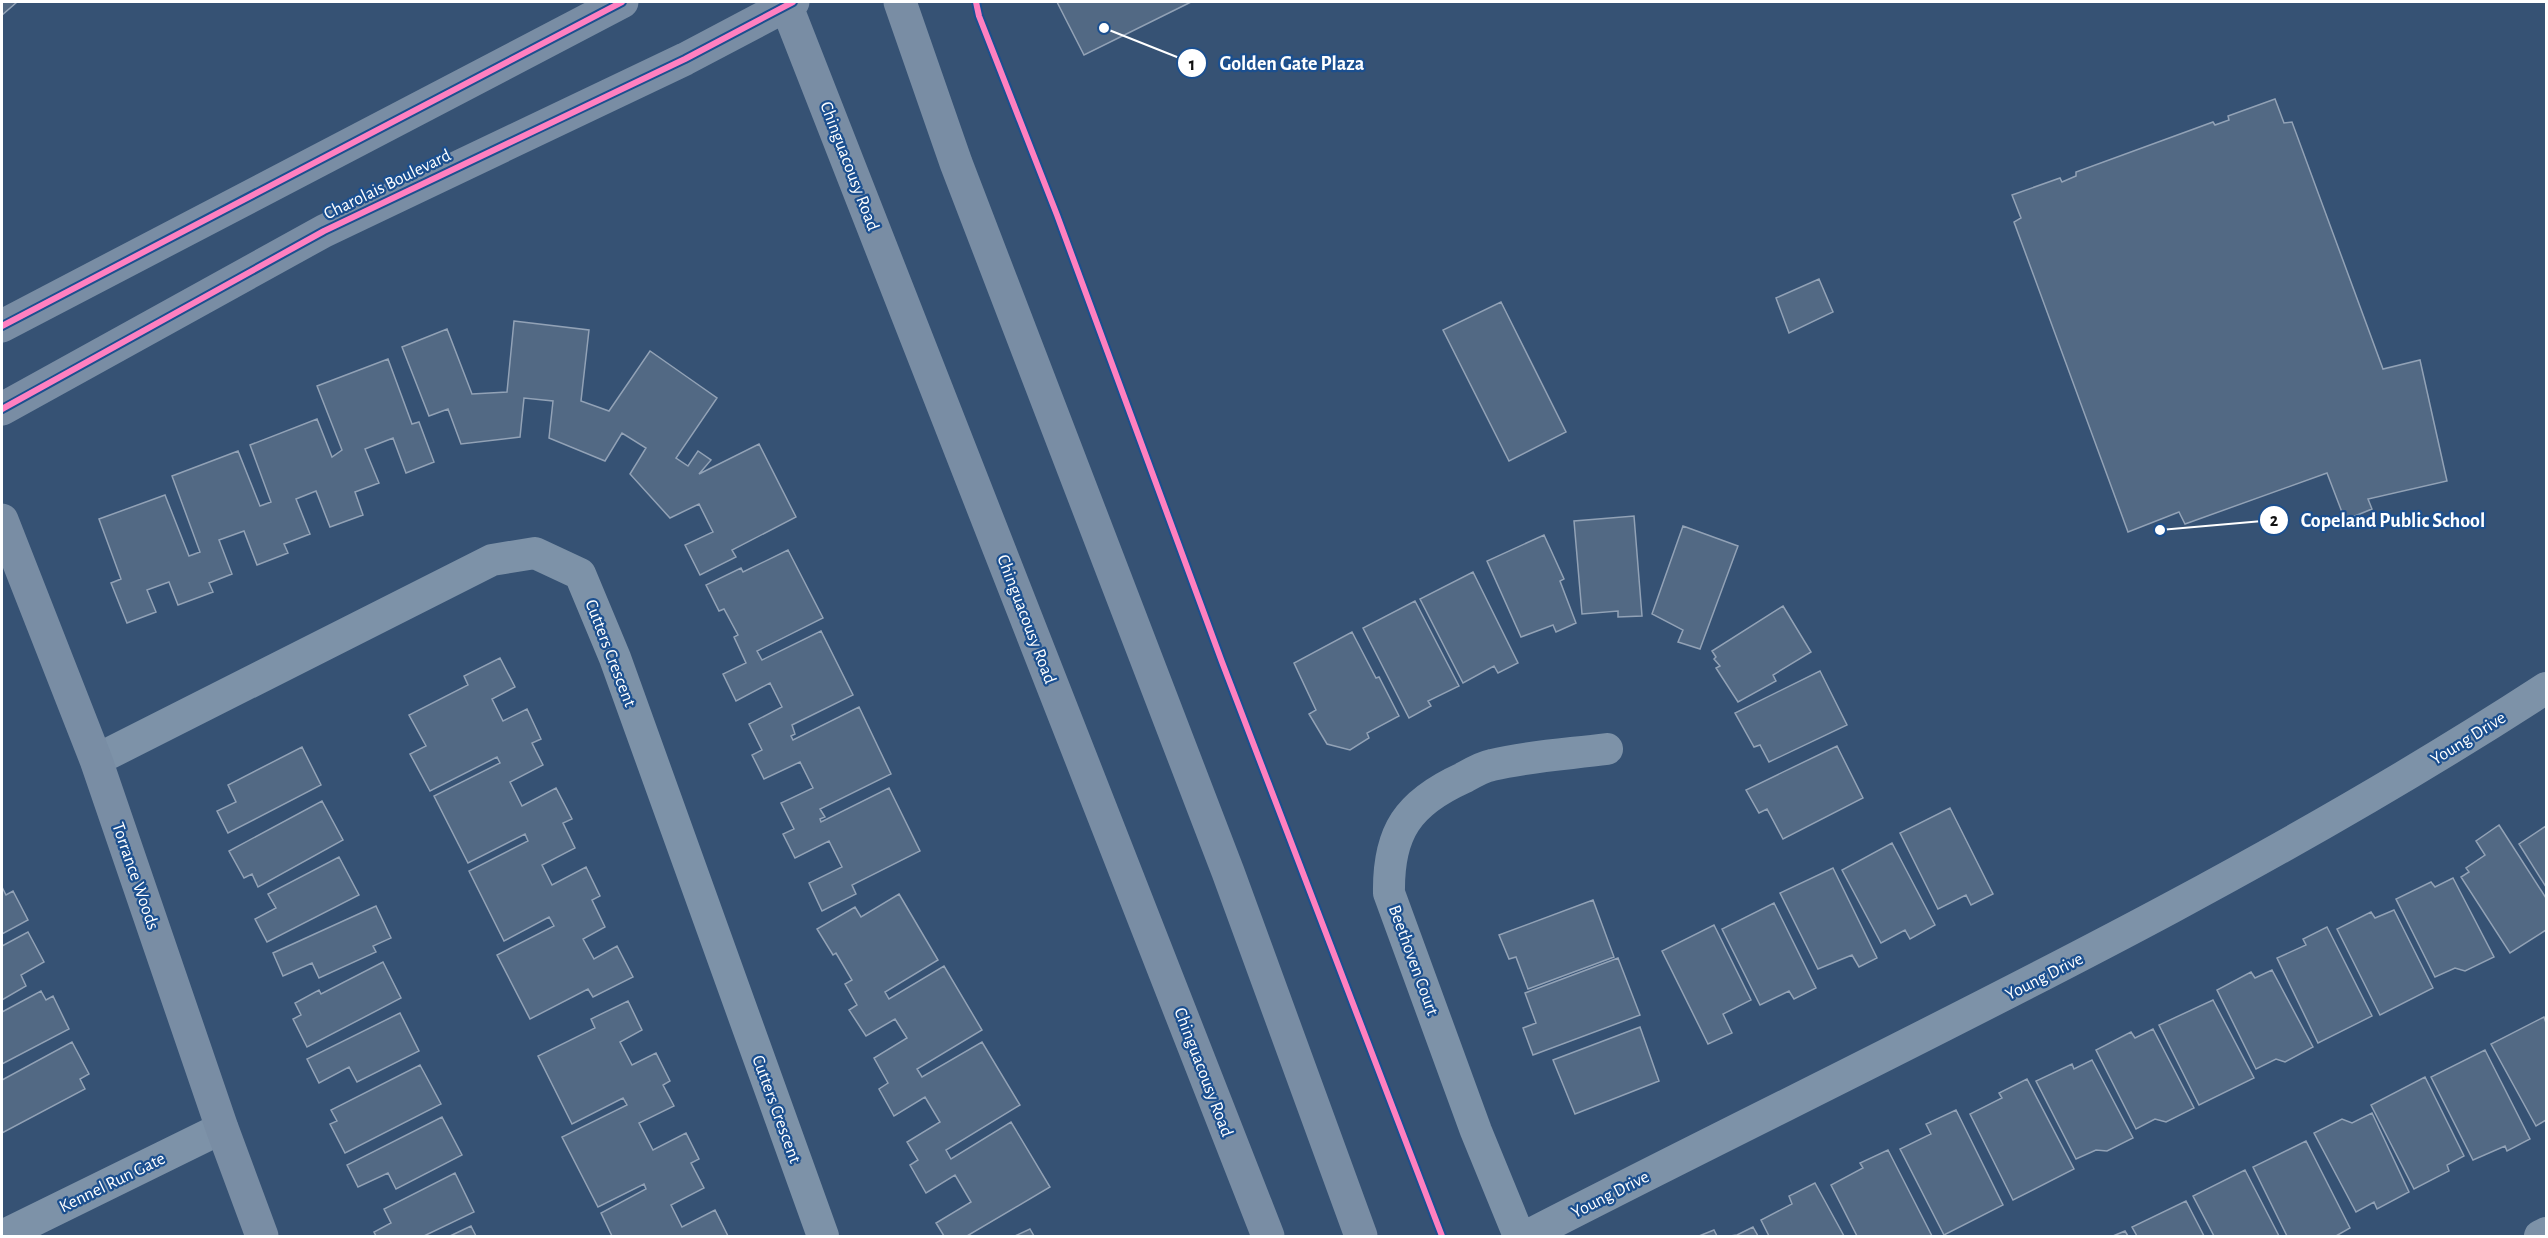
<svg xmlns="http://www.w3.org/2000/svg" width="2548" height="1238" font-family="'Alegreya Sans',sans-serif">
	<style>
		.building { fill: #526984; stroke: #92a2b6; stroke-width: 1.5 }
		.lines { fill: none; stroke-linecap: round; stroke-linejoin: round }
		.street { stroke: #7d92a8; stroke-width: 32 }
		.secondary { stroke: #798da4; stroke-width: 33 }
		.cycleway-casing { stroke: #1b4f8f; stroke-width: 10 }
		.cycleway { stroke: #ff80c0; stroke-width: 6 }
		.labels { text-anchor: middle; stroke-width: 4.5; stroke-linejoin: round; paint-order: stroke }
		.street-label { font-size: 18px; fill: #fff; stroke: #1b4f8f }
		.leader { fill: none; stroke: #fff; stroke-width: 2 }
		.callout-dot { fill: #fff; stroke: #1b4f8f; stroke-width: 2 }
		.mark-label { font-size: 18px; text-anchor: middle; font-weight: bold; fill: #111 }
		.callout-label { font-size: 20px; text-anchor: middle; font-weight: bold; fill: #fff; stroke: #1b4f8f; stroke-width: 4.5; stroke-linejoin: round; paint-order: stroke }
	</style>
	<rect width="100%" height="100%" fill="#365274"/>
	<path class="building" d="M 2,2 L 17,2 L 2,15 Z
		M 1057,2 L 1191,2 L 1084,55 Z
		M 2275,99 L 2284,123 L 2292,122 L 2383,369 L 2420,360 L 2447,481 L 2368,499 L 2372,509 L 2345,520 L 2327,473 L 2185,524 L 2179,512 L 2128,532 L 2014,222 L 2021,218 L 2012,195 L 2060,178 L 2062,182 L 2076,176 L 2076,172 L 2213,122 L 2215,125 L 2229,120 L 2228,116 Z
		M 1819,279 L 1833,312 L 1789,333 L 1776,298 Z
		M 1501,302 L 1566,432 L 1509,461 L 1443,330 Z
		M 514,321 L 589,330 L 581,401 L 609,411 L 650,351 L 690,379 L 717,398 L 676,458 L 688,466 L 698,451 L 711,460 L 699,474 L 759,444 L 796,517 L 732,550 L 736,557 L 700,575 L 685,545 L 713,532 L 699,504 L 670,518 L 630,474 L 646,448 L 622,433 L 605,461 L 549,438 L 553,401 L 524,398 L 520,437 L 461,444 L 448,409 L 429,416 L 402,347 L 447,329 L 472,394 L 507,392 Z
		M 388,359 L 412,424 L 419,422 L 434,462 L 406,473 L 393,438 L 365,449 L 379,483 L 355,492 L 363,515 L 330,527 L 316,491 L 296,499 L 310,534 L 284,544 L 288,553 L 257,565 L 244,531 L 219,540 L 232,574 L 209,583 L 213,592 L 178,605 L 169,582 L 147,590 L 156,612 L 127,623 L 111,583 L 121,579 L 99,519 L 165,495 L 189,556 L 200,552 L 172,476 L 238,451 L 260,506 L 271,502 L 250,445 L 317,419 L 332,457 L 342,450 L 317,386 Z
		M 1634,516 L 1642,616 L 1618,617 L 1618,611 L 1582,614 L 1574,521 Z
		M 1683,526 L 1738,546 L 1700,649 L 1678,642 L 1683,630 L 1652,614 Z
		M 1544,535 L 1564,579 L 1560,581 L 1576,623 L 1556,632 L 1553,625 L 1521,637 L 1487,561 Z
		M 788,550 L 823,618 L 757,651 L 762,660 L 821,631 L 853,695 L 792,725 L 795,734 L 791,736 L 793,740 L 859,707 L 891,774 L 820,809 L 825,817 L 820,819 L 821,822 L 889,788 L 920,851 L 852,885 L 856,894 L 822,911 L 809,883 L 842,867 L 829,841 L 795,858 L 783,834 L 794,829 L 781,803 L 813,788 L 800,762 L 764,779 L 752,755 L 762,750 L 749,724 L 782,707 L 770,683 L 736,701 L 723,674 L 746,663 L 734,637 L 738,635 L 724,609 L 719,611 L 706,585 L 741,568 L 743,572 Z
		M 1473,572 L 1518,663 L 1498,673 L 1494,666 L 1463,683 L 1420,599 Z
		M 1415,601 L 1459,686 L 1428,701 L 1431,706 L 1409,718 L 1363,628 Z
		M 1783,606 L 1811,652 L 1773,675 L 1776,681 L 1738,702 L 1716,668 L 1720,666 L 1714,659 L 1716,657 L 1712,651 Z
		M 1352,632 L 1376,678 L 1379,677 L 1399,716 L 1367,733 L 1369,738 L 1350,750 L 1327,744 L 1309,714 L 1316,710 L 1294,663 Z
		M 500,658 L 515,687 L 492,699 L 503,721 L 527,709 L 541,739 L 532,743 L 543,765 L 510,782 L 522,806 L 556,788 L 572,819 L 563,823 L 575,848 L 542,865 L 552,885 L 586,867 L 600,896 L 592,900 L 605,927 L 583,939 L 594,959 L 617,946 L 633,977 L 593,997 L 588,989 L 530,1019 L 497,955 L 554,926 L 549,917 L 504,941 L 469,871 L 528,841 L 525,834 L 468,863 L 434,796 L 500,763 L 497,757 L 430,791 L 410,754 L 426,746 L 409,715 L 468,685 L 464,676 Z
		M 1820,671 L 1847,725 L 1769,762 L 1760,745 L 1754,747 L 1735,713 Z
		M 1837,746 L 1863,798 L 1783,839 L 1767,809 L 1759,813 L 1746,790 Z
		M 302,747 L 321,785 L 228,833 L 217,811 L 236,802 L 228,785 Z
		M 322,801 L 343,840 L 258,887 L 252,874 L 244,878 L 229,851 Z
		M 1950,808 L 1993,894 L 1971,905 L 1966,895 L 1938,909 L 1900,833 Z
		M 2499,825 L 2546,898 L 2546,930 L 2510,953 L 2461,877 L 2469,872 L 2466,868 L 2485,855 L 2476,841 Z
		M 2546,826 L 2546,887 L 2519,844 Z
		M 1892,843 L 1935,925 L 1910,939 L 1905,930 L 1881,943 L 1842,870 Z
		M 339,857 L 359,895 L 267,942 L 255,919 L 276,908 L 268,894 Z
		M 1833,868 L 1877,958 L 1859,967 L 1852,955 L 1818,969 L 1780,893 Z
		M 2453,878 L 2494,957 L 2465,971 L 2455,968 L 2435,977 L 2396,899 L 2431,882 L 2435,887 Z
		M 2,887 L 6,895 L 13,891 L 28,920 L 2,934 Z
		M 899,894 L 938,960 L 885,992 L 889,999 L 944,966 L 982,1030 L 917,1069 L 922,1077 L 982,1042 L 1020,1105 L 946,1150 L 951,1159 L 1011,1122 L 1050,1187 L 967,1236 L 944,1236 L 936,1223 L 971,1202 L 955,1175 L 926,1193 L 910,1165 L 918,1160 L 907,1142 L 940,1122 L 925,1097 L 894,1116 L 879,1089 L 888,1083 L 874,1058 L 907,1038 L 895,1019 L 866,1036 L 849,1010 L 857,1005 L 845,984 L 852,980 L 836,953 L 833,955 L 817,929 L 855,907 L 861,917 Z
		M 1593,900 L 1614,957 L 1528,989 L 1516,957 L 1509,959 L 1499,935 Z
		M 1774,903 L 1816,988 L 1794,999 L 1789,991 L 1760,1005 L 1722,929 Z
		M 376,906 L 391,938 L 373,946 L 376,952 L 319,978 L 312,963 L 283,976 L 273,953 Z
		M 2394,910 L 2433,988 L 2380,1015 L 2337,929 L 2371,912 L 2375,918 Z
		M 1714,925 L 1751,1000 L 1723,1014 L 1732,1033 L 1708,1044 L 1662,951 Z
		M 2327,927 L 2372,1016 L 2318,1043 L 2277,958 L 2306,945 L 2303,939 Z
		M 28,932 L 44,962 L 21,975 L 26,986 L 2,1000 L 2,946 Z
		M 1618,958 L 1640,1015 L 1533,1055 L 1523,1028 L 1536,1023 L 1525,993 Z
		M 383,962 L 401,998 L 307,1047 L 293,1019 L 301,1015 L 295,1003 L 319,990 L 321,994 Z
		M 2272,970 L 2313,1047 L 2285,1062 L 2276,1059 L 2256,1069 L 2217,990 L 2251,972 L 2255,978 Z
		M 41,991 L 46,1000 L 53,996 L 69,1029 L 2,1064 L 2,1012 Z
		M 2213,1000 L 2254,1078 L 2199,1105 L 2159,1025 Z
		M 628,1001 L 642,1030 L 620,1042 L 632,1065 L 656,1053 L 670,1081 L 663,1085 L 674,1106 L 639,1123 L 653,1150 L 686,1133 L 699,1159 L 691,1163 L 704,1188 L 671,1205 L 682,1227 L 715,1210 L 728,1236 L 612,1236 L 601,1213 L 646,1189 L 644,1184 L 598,1207 L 562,1137 L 627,1105 L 623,1098 L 572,1124 L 538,1056 L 595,1028 L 591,1019 Z
		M 400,1013 L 419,1051 L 357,1082 L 349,1067 L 319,1083 L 307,1059 Z
		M 2544,1017 L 2546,1023 L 2546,1120 L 2536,1126 L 2491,1044 Z
		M 1640,1027 L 1659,1081 L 1575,1114 L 1553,1060 Z
		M 2153,1029 L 2194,1108 L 2166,1122 L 2155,1119 L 2136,1129 L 2096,1050 L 2131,1032 L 2135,1038 Z
		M 72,1042 L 89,1074 L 80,1079 L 85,1089 L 2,1133 L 2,1080 Z
		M 2485,1050 L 2530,1139 L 2507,1151 L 2505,1146 L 2473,1160 L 2431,1077 Z
		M 2092,1060 L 2133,1138 L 2107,1151 L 2096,1150 L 2076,1159 L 2036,1081 L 2072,1064 L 2074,1069 Z
		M 420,1065 L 441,1104 L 345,1153 L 330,1124 L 337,1121 L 331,1110 Z
		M 2425,1077 L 2464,1156 L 2447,1165 L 2449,1171 L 2414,1189 L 2371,1105 Z
		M 2027,1079 L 2074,1169 L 2013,1200 L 1970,1114 L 2002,1098 L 1999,1093 Z
		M 1956,1110 L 2003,1205 L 1944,1235 L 1900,1149 L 1931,1134 L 1926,1124 Z
		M 2372,1113 L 2409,1192 L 2377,1209 L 2374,1202 L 2356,1212 L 2314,1133 L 2342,1119 L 2352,1123 Z
		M 442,1117 L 462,1155 L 396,1189 L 388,1173 L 358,1187 L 347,1165 Z
		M 2306,1141 L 2350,1228 L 2336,1236 L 2287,1236 L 2253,1167 Z
		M 1888,1150 L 1932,1236 L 1857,1236 L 1831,1185 L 1863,1168 L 1860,1163 Z
		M 2245,1170 L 2279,1236 L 2214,1236 L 2193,1196 Z
		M 455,1173 L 474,1212 L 424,1236 L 376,1236 L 374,1232 L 391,1223 L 384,1209 Z
		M 1815,1183 L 1844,1236 L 1769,1236 L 1761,1220 L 1792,1204 L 1789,1196 Z
		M 2186,1201 L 2204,1236 L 2137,1236 L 2132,1227 Z
		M 471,1226 L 476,1236 L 450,1236 Z
		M 1753,1227 L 1758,1236 L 1730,1236 L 1737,1235 Z
		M 1030,1229 L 1034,1236 L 1015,1236 Z
		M 1714,1230 L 1717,1236 L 1699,1236 Z
		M 2125,1231 L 2128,1236 L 2113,1236 Z"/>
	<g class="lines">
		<path class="street" d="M 96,760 L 492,560 L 535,553 L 580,574 L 615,658 L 823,1236
			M 2,1236 L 222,1128
			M 1519,1236 L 1476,1131 L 1389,893 C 1388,832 1408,803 1463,778 C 1472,773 1482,767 1492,765 C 1529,756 1569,754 1607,749
			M 1527,1236 C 1870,1059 2222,899 2546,688
			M 2540,1236 L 2546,1233"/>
		<path class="secondary" d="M 785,2 L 1268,1236
			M 900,2 L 956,163 L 1228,872 L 1361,1236
			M 2,326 L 622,2
			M 2,409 L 324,231 L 685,59 L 793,2
			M 2,520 L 96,760 L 222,1128 L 262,1236"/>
		<defs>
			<path id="cycleway" d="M 976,2 L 979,16 L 1057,215 L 1222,662 L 1442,1236
				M 2,326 L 622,2
				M 2,409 L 324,231 L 685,59 L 793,2"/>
		</defs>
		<use href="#cycleway" class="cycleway-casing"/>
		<use href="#cycleway" class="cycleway"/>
	</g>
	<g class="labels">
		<g class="street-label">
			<text transform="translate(850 166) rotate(69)" y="6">Chinguacousy Road</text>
			<text transform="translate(387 184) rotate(-26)" y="6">Charolais Boulevard</text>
			<text transform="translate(1027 619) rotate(69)" y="6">Chinguacousy Road</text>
			<text transform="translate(611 653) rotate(69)" y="6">Cutters Crescent</text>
			<text transform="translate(2468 738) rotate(-32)" y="6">Young Drive</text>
			<text transform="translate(136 876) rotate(71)" y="6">Torrance Woods</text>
			<text transform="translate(1414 960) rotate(70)" y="6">Beethoven Court</text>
			<text transform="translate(2044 976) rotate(-27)" y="6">Young Drive</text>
			<text transform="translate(1204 1072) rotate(69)" y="6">Chinguacousy Road</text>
			<text transform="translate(777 1109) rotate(70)" y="6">Cutters Crescent</text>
			<text transform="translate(112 1182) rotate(-26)" y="6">Kennel Run Gate</text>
			<text transform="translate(1610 1194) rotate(-27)" y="6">Young Drive</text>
		</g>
	</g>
	<path class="leader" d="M1104 28L1192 63M2160 530L2274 520"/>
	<g class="callout-dot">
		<circle cx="1104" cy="28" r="6"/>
		<circle cx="2160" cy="530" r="6"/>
		<circle cx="1192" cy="63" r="15"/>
		<circle cx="2274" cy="520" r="15"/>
	</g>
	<g class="mark-label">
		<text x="1192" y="70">1</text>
		<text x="2274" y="526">2</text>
	</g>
	<g class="callout-label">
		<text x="1292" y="70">Golden Gate Plaza</text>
		<text x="2393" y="527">Copeland Public School</text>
	</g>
	<rect width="2548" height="1238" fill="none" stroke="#ffffff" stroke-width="6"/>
</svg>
